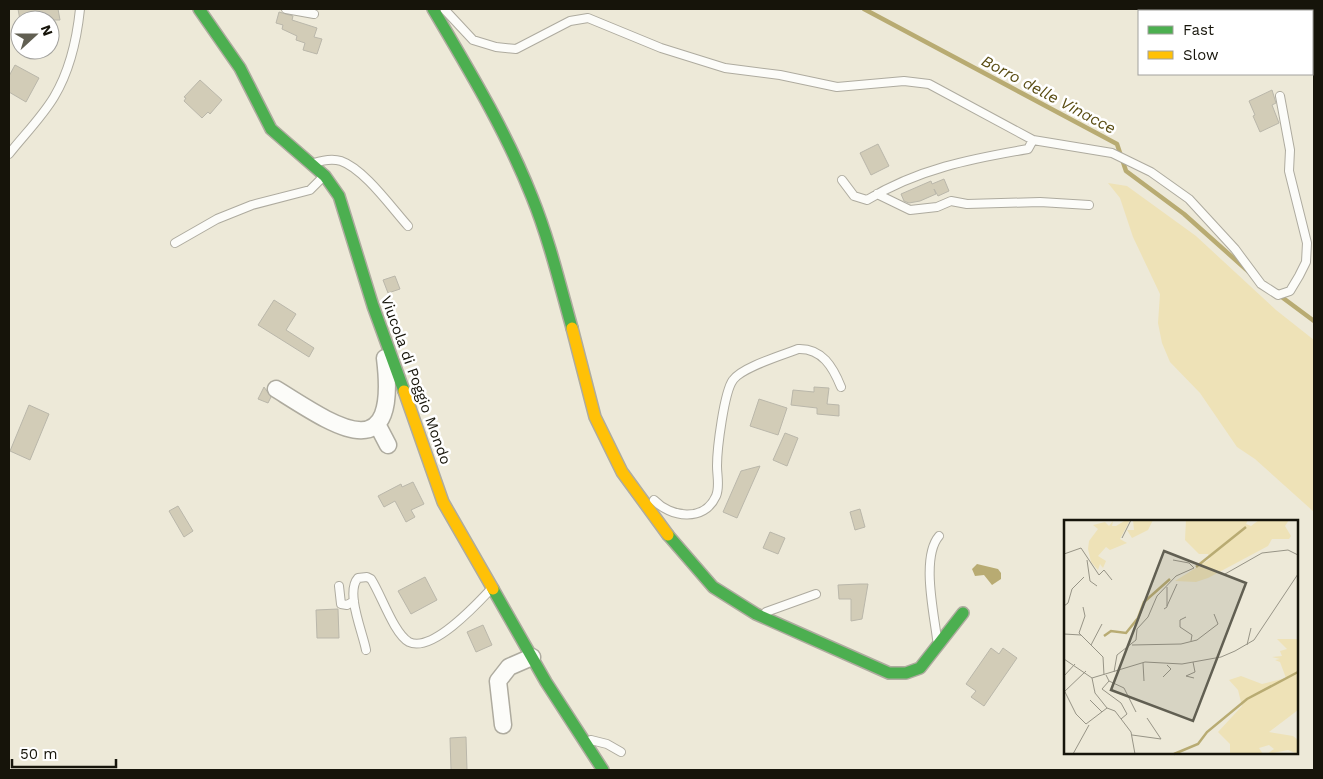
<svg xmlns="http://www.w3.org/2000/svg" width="1323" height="779" font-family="'Work Sans',sans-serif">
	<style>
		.green { fill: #eee2b7 }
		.water { fill: #b8ab72 }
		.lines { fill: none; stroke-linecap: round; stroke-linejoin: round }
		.stream { stroke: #b8ab72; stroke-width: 4.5 }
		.building { fill: #d2ccb7; stroke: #bab7aa }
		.lane-casing { stroke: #aeab9f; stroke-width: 10 }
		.street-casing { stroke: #aeab9f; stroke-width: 19 }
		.fast-casing { stroke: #aeab9f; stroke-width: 14 }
		.slow-casing { stroke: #aeab9f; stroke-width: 14 }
		.lane { stroke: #fcfcf9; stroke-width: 8 }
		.street { stroke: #fcfcf9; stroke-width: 16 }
		.fast { stroke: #4caf50; stroke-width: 11 }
		.slow { stroke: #ffc107; stroke-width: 11 }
		.labels { text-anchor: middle; stroke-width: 5; stroke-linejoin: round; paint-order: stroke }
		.street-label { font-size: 15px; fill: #16140a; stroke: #fff }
		.water-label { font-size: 16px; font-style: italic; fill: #594c12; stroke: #fff }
		.inset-river { fill: none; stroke: #b8ab72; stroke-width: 2.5 }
		.inset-road { fill: none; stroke: #979486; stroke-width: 1 }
		.view { fill: #615f52; fill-opacity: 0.15; stroke: #615f52; stroke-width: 2.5 }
		.inset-edge { fill: none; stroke: #16140a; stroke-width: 2.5 }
	</style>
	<rect width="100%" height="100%" fill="#ede9d8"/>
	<path class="green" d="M 1108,183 L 1127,186 L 1196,236 L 1276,310 L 1314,340 L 1314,512 L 1255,459 L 1237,447 L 1200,393 L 1170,362 L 1162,343 L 1158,323 L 1160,294 L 1133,237 L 1120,198 Z"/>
	<path class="water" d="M 977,564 L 998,569 L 1001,573 L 1001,579 L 992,585 L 984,575 L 975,576 L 972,569 Z"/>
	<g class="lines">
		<path class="stream" d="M 864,9 L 1117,144 L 1126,171 L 1184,214 L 1249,272
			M 1279,295 L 1314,321"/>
	</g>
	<path class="building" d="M 18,9 L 58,9 L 60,20 L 20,20 Z
		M 279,12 L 293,16 L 292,20 L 317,28 L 314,37 L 322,39 L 317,54 L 303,50 L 305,43 L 296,40 L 297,36 L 282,29 L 283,25 L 276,23 Z
		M 15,65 L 39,78 L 26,102 L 9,92 L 9,76 Z
		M 200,80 L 222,100 L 210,114 L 208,112 L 202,118 L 184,101 L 186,98 L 184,97 Z
		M 1272,90 L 1276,103 L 1272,105 L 1279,123 L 1260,132 L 1253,116 L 1255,115 L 1249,101 Z
		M 878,144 L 889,166 L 871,175 L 860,153 Z
		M 944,179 L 949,191 L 938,196 L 934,189 L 936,194 L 920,201 L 909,203 L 904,201 L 901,194 L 931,181 L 932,184 Z
		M 395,276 L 400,289 L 388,293 L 383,280 Z
		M 274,300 L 296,314 L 286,330 L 314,348 L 309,357 L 258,325 Z
		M 264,387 L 271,397 L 268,403 L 258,399 Z
		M 814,387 L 829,388 L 827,404 L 839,405 L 839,416 L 817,414 L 817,408 L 791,405 L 793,390 L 814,392 Z
		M 759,399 L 787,408 L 778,435 L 750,426 Z
		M 29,405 L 49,414 L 30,460 L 10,451 Z
		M 785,433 L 798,438 L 787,466 L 773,460 Z
		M 760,466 L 737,518 L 723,512 L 741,471 Z
		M 413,482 L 424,504 L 411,510 L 415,517 L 406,522 L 395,501 L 384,507 L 378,496 L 401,484 L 402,487 Z
		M 178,506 L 193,531 L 184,537 L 169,511 Z
		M 860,509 L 865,527 L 855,530 L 850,512 Z
		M 770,532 L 785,538 L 778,554 L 763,548 Z
		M 425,577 L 437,600 L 411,614 L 398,591 Z
		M 860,584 L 868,584 L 862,619 L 851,621 L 851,599 L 839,599 L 838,585 Z
		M 338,609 L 339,638 L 317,638 L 316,610 Z
		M 483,625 L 492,645 L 476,652 L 467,632 Z
		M 991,648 L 999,654 L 1003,648 L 1017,658 L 984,706 L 971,697 L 976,691 L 966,684 Z
		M 466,737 L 467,770 L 451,770 L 450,738 Z"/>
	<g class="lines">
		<defs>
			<path id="lane" d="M 286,9 L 314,14
				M 445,10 L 473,40 L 496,47 L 516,49 L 570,21 L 588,18 L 661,48 L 725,68 L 780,75 L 837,87 L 904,81 L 929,84 L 1033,140 L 1112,153 L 1151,172 L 1189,199 L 1235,249 L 1261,284 L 1278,295 L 1290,291 L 1299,276 L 1306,262 L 1307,243 L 1289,171 L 1290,150 L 1280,96
				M 9,154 C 24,135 42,117 54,97 C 69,72 77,38 80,9
				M 314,163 C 323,160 332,158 341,161 C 364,169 391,207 408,226
				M 842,180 L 854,196 L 867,200 C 918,169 970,159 1028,149 L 1033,140
				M 877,194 L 910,210 L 937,207 L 951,201 L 967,204 L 1040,202 L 1089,205
				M 175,243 L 217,219 L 252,205 L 310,190 L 323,177
				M 654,500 C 670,517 704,523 716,496 C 720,487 717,476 717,466 C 717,449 724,392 733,380 C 742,367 783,355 798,349 C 822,348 833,367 841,387
				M 339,586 L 341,604 L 347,605 L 354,601
				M 766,612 L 816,594
				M 937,639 C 934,613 921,557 939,536
				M 366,650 C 363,633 345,592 358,578 L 367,577 L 371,579 C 381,594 394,634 409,642 C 432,653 477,604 491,589
				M 591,740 L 607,744 L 621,752"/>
			<path id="street" d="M 276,389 C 335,426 399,472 385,358
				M 377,424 L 388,445
				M 503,725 L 498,681 L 509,667 L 532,657"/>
			<path id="fast" d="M 199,9 L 240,68 L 271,129 L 325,176 L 339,196 L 373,306 L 404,391
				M 433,9 C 469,70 506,131 532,197 C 549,239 560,285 572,328
				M 668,535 L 713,587 L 756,614 L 889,673 L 906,673 L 920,668 L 963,613
				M 493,589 L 546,682 L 603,770"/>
			<path id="slow" d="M 572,328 L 595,417 L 622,472 L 668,535
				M 404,391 L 443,502 L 493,589"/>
		</defs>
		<use href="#lane" class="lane-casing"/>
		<use href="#street" class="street-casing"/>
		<use href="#fast" class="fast-casing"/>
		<use href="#slow" class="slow-casing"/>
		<use href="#lane" class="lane"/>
		<use href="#street" class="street"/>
		<use href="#fast" class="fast"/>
		<use href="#slow" class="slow"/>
	</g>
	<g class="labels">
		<g class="street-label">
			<text transform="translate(416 380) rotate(70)" y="5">Viucola di Poggio Mondo</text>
		</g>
		<g class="water-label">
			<text transform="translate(1049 94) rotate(28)" y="6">Borro delle Vinacce</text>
		</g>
	</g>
	<g transform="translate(1064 520)">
		<rect width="234" height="234" fill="#ede9d8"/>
		<path d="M 62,0 L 66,0 L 56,19 L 63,23 L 46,30 L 42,27 L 34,36 L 42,41 L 39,48 L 36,44 L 34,50 L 27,42 L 24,29 L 25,21 L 34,9 L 29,5 L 41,2 L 45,6 L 49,1 L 48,6 L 52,6 ZM 69,0 L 89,0 L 84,10 L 68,18 L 63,10 L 70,10 ZM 122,0 L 184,0 L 182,4 L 187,6 L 195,0 L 225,0 L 221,6 L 227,16 L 225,19 L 208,19 L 204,26 L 144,58 L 132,62 L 111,61 L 146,39 L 144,34 L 135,34 L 121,20 ZM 213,119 L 234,119 L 234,190 L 205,212 L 229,216 L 234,220 L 234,234 L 224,230 L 203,234 L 210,229 L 205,225 L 195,228 L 199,234 L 166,234 L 166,224 L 154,212 L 178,186 L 174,170 L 165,160 L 177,156 L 198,164 L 222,158 L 216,142 L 211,140 L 216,139 L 208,137 L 218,136 L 216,131 L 223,129 Z" fill="#eee2b7"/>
		<path class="inset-river" d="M 132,47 L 182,7M 40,116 L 47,111 L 62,113 L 74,98 L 80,82 L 106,59M 110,234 L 134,224 L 143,212 L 183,179 L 234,152"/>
		<path class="inset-road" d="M 58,18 L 67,0M 0,34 L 17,28 L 35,55 L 40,50 L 48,60M 23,40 L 26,61 L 33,66M 161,54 L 198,33 L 224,30 L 234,35M 0,86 L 4,83 L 8,69 L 20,57M 103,86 L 113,64M 19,87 L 21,96 L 15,113 L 39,137 L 40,155M 100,89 L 103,87 L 103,67M 122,97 L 116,100 L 116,107 L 128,115 L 127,121M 0,114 L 17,115M 27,125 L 38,104M 68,125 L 117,124 L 133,120 L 154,104 L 150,94M 183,125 L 187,108M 0,139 L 28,158M 129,142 L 131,152 L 122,156 L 130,158M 79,143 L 80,161M 50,152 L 53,135 L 72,120 L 73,109 L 84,97 L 93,76 L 112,56 L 130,48 L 125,43 L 109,40M 42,155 L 45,161 L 60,168 L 72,192M 0,156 L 11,144M 99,157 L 107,149 L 103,145M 28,158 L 81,142 L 118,144 L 157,137 L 171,131 L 190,120 L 234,54M 28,158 L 31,173 L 43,188 L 51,191 L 67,212 L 71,234M 45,161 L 38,169 L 57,183 L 63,194 L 57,199M 0,170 L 12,194 L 22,204 L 43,188M 0,172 L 22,151M 26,180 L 38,192M 68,215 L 97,219 L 83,198M 9,234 L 25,205"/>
		<path class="view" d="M 100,31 L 182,63 L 129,201 L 47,170 Z"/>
		<rect width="234" height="234" class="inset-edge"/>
	</g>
	<rect width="1323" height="779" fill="none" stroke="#16140a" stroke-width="20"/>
	<rect x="1138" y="10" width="175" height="65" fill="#ffffff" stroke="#a2a19d"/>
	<rect x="1148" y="26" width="25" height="8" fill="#4caf50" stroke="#a2a19d"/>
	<text x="1183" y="35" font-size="15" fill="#16140a">Fast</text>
	<rect x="1148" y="51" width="25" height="8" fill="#ffc107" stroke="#a2a19d"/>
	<text x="1183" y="60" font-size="15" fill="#16140a">Slow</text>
	<g transform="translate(35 35) rotate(69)"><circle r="24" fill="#ffffff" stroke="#a2a19d"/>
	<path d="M0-4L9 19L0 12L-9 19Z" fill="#615f52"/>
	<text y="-8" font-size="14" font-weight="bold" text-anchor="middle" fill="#16140a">N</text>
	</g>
	<path d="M12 759v8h104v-8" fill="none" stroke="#16140a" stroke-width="2.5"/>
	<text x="20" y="759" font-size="15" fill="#16140a" stroke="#ffffff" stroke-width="4" paint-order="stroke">50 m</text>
</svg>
